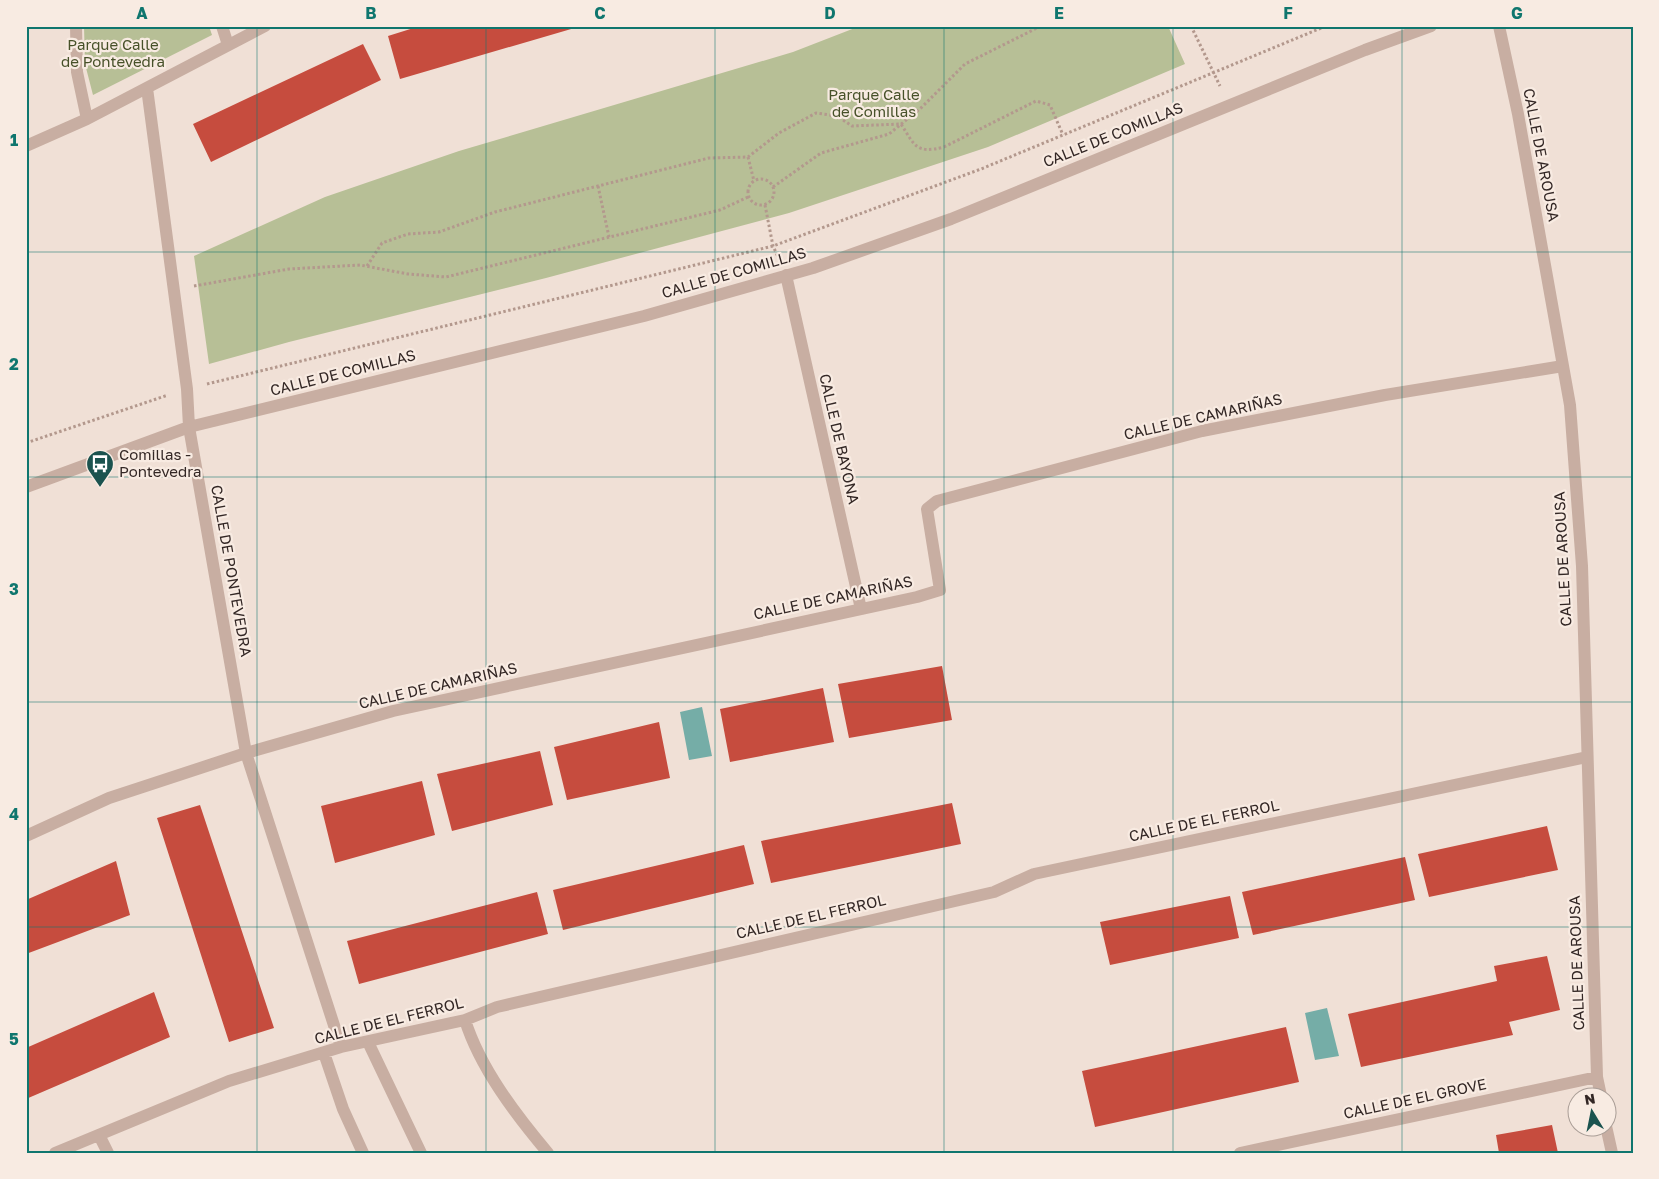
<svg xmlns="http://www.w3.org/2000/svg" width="1659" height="1179" font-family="'Golos Text',sans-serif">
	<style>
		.green { fill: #b7bf96 }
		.water { fill: #75ada7 }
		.building { fill: #c64c3e }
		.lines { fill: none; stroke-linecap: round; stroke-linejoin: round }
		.path { stroke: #b3988d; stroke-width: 3; stroke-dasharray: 2.5 2.5; stroke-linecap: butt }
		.minor { stroke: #c8aea2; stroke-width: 12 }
		.grid { fill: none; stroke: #0f766e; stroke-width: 1; stroke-opacity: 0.55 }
		.labels { text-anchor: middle; stroke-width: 4.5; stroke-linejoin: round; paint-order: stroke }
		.park-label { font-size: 15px; fill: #475129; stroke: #f8ebe2 }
		.street-label { font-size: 15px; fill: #332725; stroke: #f8ebe2 }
		.poi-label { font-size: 15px; fill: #332725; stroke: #f8ebe2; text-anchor: start }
		.neatline { fill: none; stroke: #0f766e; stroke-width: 2 }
		.grid-label { font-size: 16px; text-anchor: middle; font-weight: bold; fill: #0f766e }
	</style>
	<rect width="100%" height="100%" fill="#f0e0d6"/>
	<path class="green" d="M 84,26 L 209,26 L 212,35 L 93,95 L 85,64 Z
		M 860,26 L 1168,26 L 1185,64 L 988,147 L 789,213 L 546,278 L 289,342 L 209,364 L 194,256 L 325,197 L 459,151 L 793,52 Z"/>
	<path class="water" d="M 702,707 L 712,756 L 689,760 L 680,712 Z
		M 1327,1008 L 1339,1056 L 1315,1060 L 1305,1013 Z"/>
	<path class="building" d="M 420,26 L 578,26 L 578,27 L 400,79 L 388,36 Z
		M 363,44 L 381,80 L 211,162 L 193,124 Z
		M 942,666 L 952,720 L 849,738 L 838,684 Z
		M 823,688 L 834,742 L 730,762 L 720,709 Z
		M 659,722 L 670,778 L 567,800 L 554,747 Z
		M 540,751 L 553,805 L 452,831 L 437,774 Z
		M 422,781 L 435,835 L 335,863 L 321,806 Z
		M 952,803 L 961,844 L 771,883 L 761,841 Z
		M 200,805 L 274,1028 L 229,1042 L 157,818 Z
		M 1547,826 L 1558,870 L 1429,897 L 1418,854 Z
		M 744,845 L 754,884 L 563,930 L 553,890 Z
		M 1405,857 L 1415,900 L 1253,935 L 1242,892 Z
		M 116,861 L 130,915 L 26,954 L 26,900 Z
		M 537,892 L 548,934 L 359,984 L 347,941 Z
		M 1230,896 L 1239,938 L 1110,965 L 1100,922 Z
		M 1547,956 L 1560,1010 L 1509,1022 L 1513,1035 L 1361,1067 L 1348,1014 L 1497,981 L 1494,966 Z
		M 154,992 L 170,1037 L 26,1099 L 26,1048 Z
		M 1286,1027 L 1299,1082 L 1095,1127 L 1082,1071 Z
		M 1552,1125 L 1558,1153 L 1499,1153 L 1496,1135 Z"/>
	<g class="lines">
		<path class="path" d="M 1191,26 L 1220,86
			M 748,157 L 754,181
			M748 192a13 13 0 1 1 26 0a13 13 0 1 1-26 0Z
			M 598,186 L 609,237
			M 773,187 L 821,153 L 889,134 L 922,107 L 965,64 L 1041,26
			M 765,205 L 773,246 L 778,257
			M 367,266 L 382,243 L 408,234 L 439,232 L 495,212 L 709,158 L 748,157 L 779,133 L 816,113 L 837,116 L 852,126 L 901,124 C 915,146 916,154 944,147 L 1036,101 L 1050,105 L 1063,135
			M 194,286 L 289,269 L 360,265 L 408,274 L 446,277 L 720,210 L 748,197
			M 207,384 L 773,246 L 981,169 L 1326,26
			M 26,443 L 168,395"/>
		<path class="minor" d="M 76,26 L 77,72 L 87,119
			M 222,26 L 228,45
			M 1499,26 L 1518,114 L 1570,405 L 1582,566 L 1597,1077 L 1601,1096
			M 147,88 L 187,389 L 189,427 L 246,753 L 341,1047
			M 26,146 L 87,119 L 265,26
			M 786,275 L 861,609
			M 26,487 L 189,427 L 644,316 L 813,268 L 951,219 L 1365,50 L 1431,26
			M 26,836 L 109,798 L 246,753 L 393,711 L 917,597 L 940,590 L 927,509 L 937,501 L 1202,431 L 1385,395 L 1563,366
			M 465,1020 C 480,1068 516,1115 548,1153
			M 368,1042 L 421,1153
			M 324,1053 L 343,1109 L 363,1153
			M 1606,1126 L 1612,1153
			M 99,1135 L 108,1153
			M 55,1153 L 229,1081 L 341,1047 L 465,1020 L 497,1007 L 994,892 L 1034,874 L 1587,757
			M 1240,1153 L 1597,1077"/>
	</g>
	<path class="grid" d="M 257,26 L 257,1153M 486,26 L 486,1153M 715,26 L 715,1153M 944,26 L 944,1153M 1173,26 L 1173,1153M 1402,26 L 1402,1153M 26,252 L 1633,252M 26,477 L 1633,477M 26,702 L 1633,702M 26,927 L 1633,927"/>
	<defs>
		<symbol id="bus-pin" viewBox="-11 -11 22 30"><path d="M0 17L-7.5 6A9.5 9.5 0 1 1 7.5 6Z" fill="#1b534f" stroke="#f8ebe2"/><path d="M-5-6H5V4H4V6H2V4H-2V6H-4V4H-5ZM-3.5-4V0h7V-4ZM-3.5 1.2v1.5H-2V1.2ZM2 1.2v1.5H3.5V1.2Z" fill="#fff"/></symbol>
	</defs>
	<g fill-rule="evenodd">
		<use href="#bus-pin" x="84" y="448" width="32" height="43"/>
	</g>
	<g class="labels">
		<g class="park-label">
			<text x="113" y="50">Parque Calle<tspan x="113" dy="17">de Pontevedra</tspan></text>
			<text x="874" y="100">Parque Calle<tspan x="874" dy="17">de Comillas</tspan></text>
		</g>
		<g class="street-label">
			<text transform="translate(1113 135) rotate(-22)" y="5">CALLE DE COMILLAS</text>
			<text transform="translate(1541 155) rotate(79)" y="5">CALLE DE AROUSA</text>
			<text transform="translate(734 273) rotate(-16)" y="5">CALLE DE COMILLAS</text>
			<text transform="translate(343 373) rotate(-14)" y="5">CALLE DE COMILLAS</text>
			<text transform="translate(1203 417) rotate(-13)" y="5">CALLE DE CAMARIÑAS</text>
			<text transform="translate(839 439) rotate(77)" y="5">CALLE DE BAYONA</text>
			<text transform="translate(1563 559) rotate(-93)" y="5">CALLE DE AROUSA</text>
			<text transform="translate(231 571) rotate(80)" y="5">CALLE DE PONTEVEDRA</text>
			<text transform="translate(833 598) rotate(-12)" y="5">CALLE DE CAMARIÑAS</text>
			<text transform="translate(438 686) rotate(-13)" y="5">CALLE DE CAMARIÑAS</text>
			<text transform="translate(1204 821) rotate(-12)" y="5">CALLE DE EL FERROL</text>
			<text transform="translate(811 917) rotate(-13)" y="5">CALLE DE EL FERROL</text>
			<text transform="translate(1577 963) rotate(-92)" y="5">CALLE DE AROUSA</text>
			<text transform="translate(389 1021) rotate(-14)" y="5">CALLE DE EL FERROL</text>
			<text transform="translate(1415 1099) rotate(-12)" y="5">CALLE DE EL GROVE</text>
		</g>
		<g class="poi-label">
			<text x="119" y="460">Comillas -<tspan x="119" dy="17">Pontevedra</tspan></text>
		</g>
	</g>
	<rect width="1659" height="1179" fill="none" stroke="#f8ebe2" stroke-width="55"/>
	<g transform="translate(1592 1112) rotate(350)"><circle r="24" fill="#f8ebe2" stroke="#a99d96"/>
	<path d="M0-4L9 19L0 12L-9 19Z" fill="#1b534f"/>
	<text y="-8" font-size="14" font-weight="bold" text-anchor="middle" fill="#332725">N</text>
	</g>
	<rect x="28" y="28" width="1604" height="1124" class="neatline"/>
	<g class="grid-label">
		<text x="142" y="19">A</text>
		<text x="371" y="19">B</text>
		<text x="600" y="19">C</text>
		<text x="830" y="19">D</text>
		<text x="1059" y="19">E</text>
		<text x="1288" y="19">F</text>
		<text x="1517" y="19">G</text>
		<text x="14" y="146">1</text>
		<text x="14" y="370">2</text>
		<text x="14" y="595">3</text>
		<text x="14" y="820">4</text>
		<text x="14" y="1045">5</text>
	</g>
</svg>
